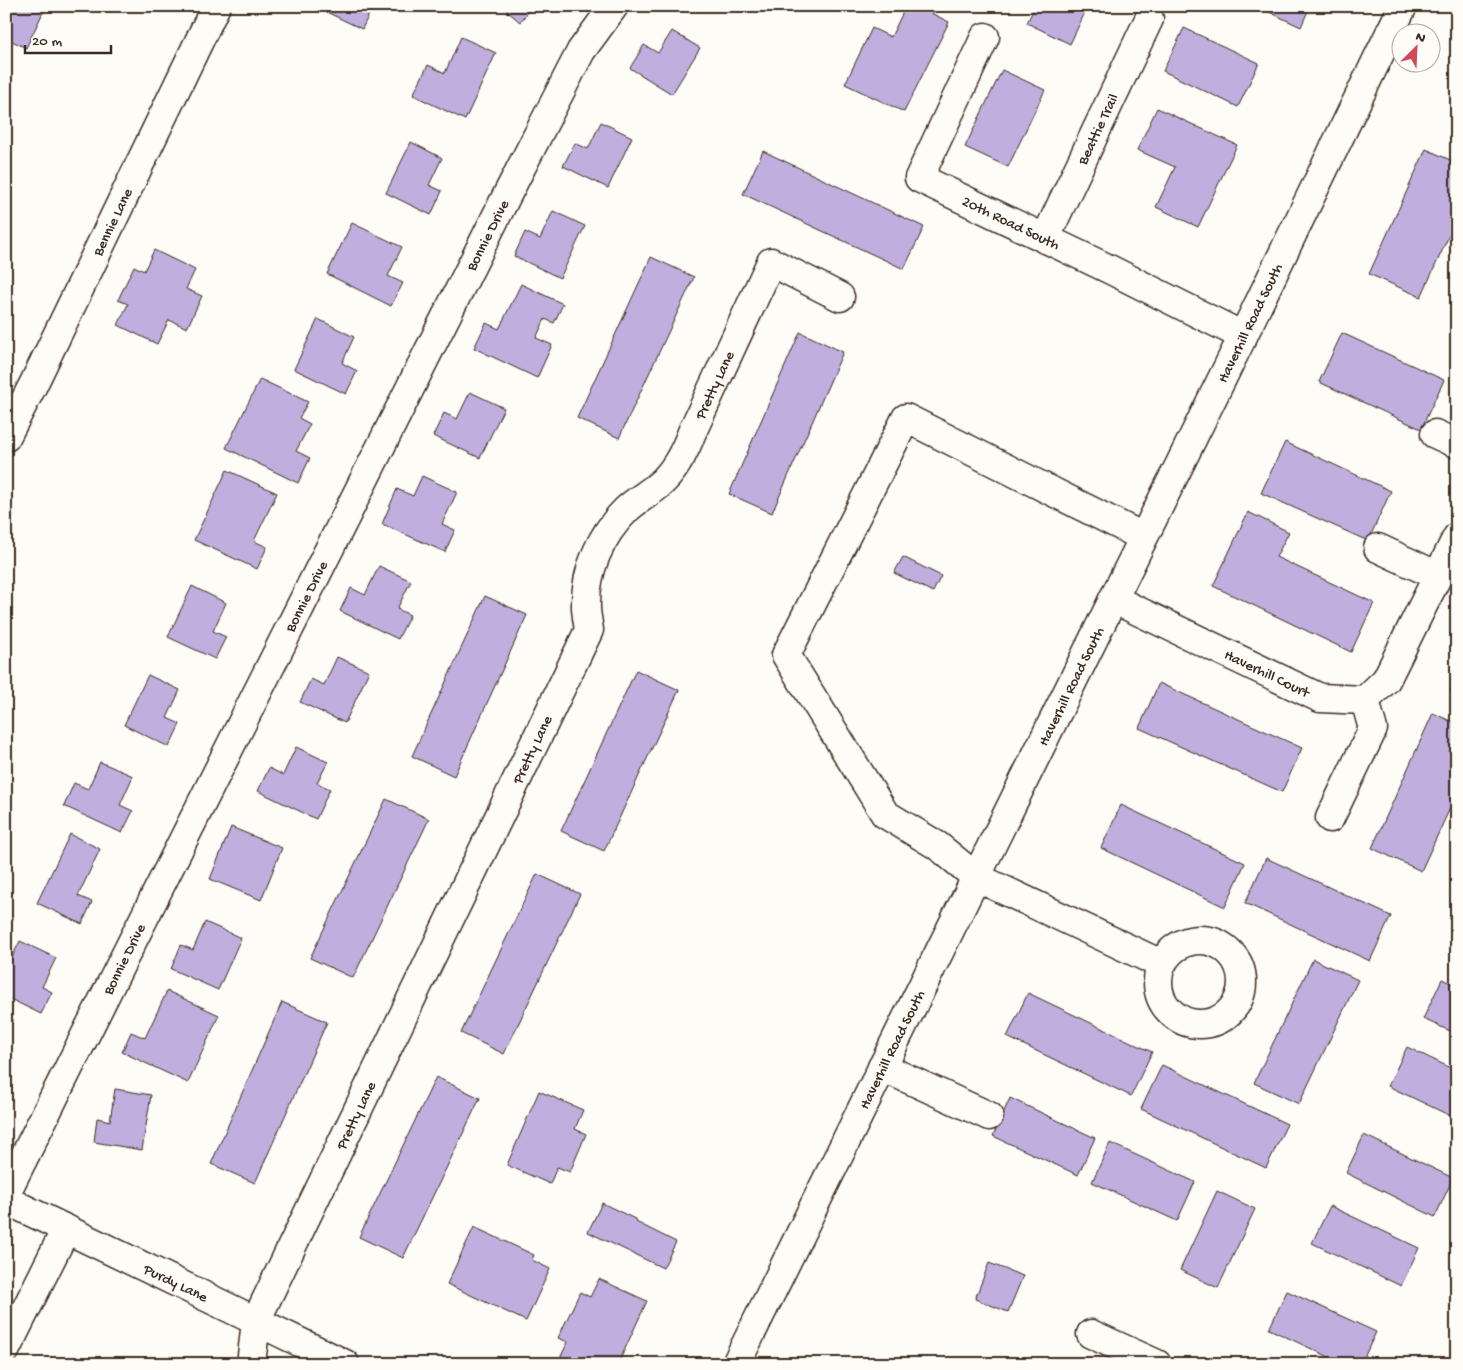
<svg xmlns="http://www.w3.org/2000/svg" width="1463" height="1370" font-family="'Gochi Hand',sans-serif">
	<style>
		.building { fill: #c0aede; stroke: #3b2a1e }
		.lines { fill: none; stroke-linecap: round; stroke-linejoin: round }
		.minor-casing { stroke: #3b2a1e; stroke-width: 31 }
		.minor { stroke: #fdfcf7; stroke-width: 28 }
		.labels { text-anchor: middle; stroke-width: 4; stroke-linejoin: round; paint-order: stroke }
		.street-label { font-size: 15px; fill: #3b2a1e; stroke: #fdfcf7 }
	</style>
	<rect width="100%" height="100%" fill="#fdfcf7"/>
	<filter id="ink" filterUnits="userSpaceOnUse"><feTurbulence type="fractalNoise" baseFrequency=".02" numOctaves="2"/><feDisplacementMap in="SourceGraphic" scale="10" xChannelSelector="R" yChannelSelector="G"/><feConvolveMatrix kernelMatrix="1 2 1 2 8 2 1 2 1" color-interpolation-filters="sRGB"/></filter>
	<g filter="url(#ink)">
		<path class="building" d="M 6,6 L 46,6 L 26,48 L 6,38 Z
			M 314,6 L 373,6 L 362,29 Z
			M 501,6 L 533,6 L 520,22 Z
			M 906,6 L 917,6 L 949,22 L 904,112 L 845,84 L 872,28 L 891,37 Z
			M 1035,6 L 1088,6 L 1070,44 L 1027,23 Z
			M 1268,6 L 1310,6 L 1301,27 L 1267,11 Z
			M 1184,28 L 1259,63 L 1238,107 L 1163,71 Z
			M 672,31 L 700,48 L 672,94 L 630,68 L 644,45 L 658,53 Z
			M 461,37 L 496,53 L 465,120 L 413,95 L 428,65 L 445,73 Z
			M 1002,70 L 1045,90 L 1008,167 L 965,147 Z
			M 1157,108 L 1237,145 L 1198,227 L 1156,207 L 1175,167 L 1137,150 Z
			M 601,122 L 632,137 L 608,188 L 563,166 L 575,143 L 588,149 Z
			M 411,142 L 442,158 L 429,185 L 442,191 L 431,215 L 386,193 Z
			M 1426,149 L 1457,163 L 1457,218 L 1421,297 L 1369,274 Z
			M 763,151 L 924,227 L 904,269 L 743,194 Z
			M 553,211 L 585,226 L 560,278 L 514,256 L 525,232 L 540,239 Z
			M 352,223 L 402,247 L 388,276 L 403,283 L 391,306 L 327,274 Z
			M 154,250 L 195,270 L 186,289 L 202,296 L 187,328 L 169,320 L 157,344 L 118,325 L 128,304 L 118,300 L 134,266 L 144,271 Z
			M 651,257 L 694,277 L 619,438 L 577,418 Z
			M 521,284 L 563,304 L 554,323 L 545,319 L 536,338 L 552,345 L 537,378 L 474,348 L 486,323 L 499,329 Z
			M 318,319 L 354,337 L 342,363 L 357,371 L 346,394 L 294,369 Z
			M 800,332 L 843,352 L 772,513 L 729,494 Z
			M 1342,333 L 1444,380 L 1421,429 L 1319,382 Z
			M 260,379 L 308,402 L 299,418 L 310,424 L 296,451 L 310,458 L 298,483 L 226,448 Z
			M 470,392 L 504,408 L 480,458 L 433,436 L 444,413 L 457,419 Z
			M 1285,442 L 1391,491 L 1368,541 L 1261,493 Z
			M 227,470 L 277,493 L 254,541 L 267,547 L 257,569 L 194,540 Z
			M 422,476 L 457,492 L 442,524 L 455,530 L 445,552 L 382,524 L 397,489 L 413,496 Z
			M 1248,512 L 1289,532 L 1276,557 L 1374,603 L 1351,652 L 1213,586 Z
			M 903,557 L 941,576 L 933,592 L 894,573 Z
			M 379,566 L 411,581 L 397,609 L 410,615 L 398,639 L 340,611 L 351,588 L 365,595 Z
			M 192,586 L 226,603 L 213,631 L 226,637 L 215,659 L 168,637 Z
			M 485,596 L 527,615 L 454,776 L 412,756 Z
			M 337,657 L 369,671 L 345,723 L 300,702 L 311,679 L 324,685 Z
			M 636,670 L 679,690 L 604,851 L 561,831 Z
			M 148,675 L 180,690 L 167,718 L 180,724 L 169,747 L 124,725 Z
			M 1457,677 L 1457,694 L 1450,691 Z
			M 1159,683 L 1302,748 L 1282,792 L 1139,728 Z
			M 1433,713 L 1457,724 L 1457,793 L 1421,871 L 1372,848 Z
			M 296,747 L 328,762 L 317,783 L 330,789 L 316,819 L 258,791 L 269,768 L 283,775 Z
			M 100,762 L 133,776 L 120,805 L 133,811 L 122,833 L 64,806 L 74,783 L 88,789 Z
			M 386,799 L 429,819 L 353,978 L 310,958 Z
			M 1121,805 L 1245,863 L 1225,907 L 1101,848 Z
			M 231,827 L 282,848 L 261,900 L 210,879 Z
			M 70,834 L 100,849 L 78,896 L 92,902 L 82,924 L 37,903 Z
			M 1266,858 L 1391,916 L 1370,961 L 1245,903 Z
			M 537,874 L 580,894 L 504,1054 L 461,1033 Z
			M 205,922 L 241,938 L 218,990 L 171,969 L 181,945 L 193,950 Z
			M 20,941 L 56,958 L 42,987 L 52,992 L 41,1014 L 6,997 L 6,969 Z
			M 1313,959 L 1358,980 L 1299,1104 L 1254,1083 Z
			M 1442,979 L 1457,986 L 1457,1034 L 1423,1019 Z
			M 167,991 L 219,1015 L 188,1083 L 122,1052 L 131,1032 L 145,1038 Z
			M 1028,993 L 1152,1052 L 1131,1096 L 1007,1037 Z
			M 282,1002 L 327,1022 L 255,1183 L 211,1164 Z
			M 1407,1047 L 1457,1071 L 1457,1119 L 1388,1086 Z
			M 1162,1065 L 1287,1124 L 1266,1168 L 1141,1109 Z
			M 436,1077 L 480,1098 L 403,1258 L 359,1237 Z
			M 115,1089 L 151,1095 L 142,1150 L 94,1142 L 97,1118 L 110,1121 Z
			M 539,1091 L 583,1110 L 575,1129 L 586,1134 L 570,1172 L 557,1167 L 550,1184 L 507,1165 Z
			M 1010,1098 L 1095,1138 L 1078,1175 L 993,1136 Z
			M 1364,1135 L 1453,1178 L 1435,1217 L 1346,1173 Z
			M 1110,1143 L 1195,1182 L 1177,1221 L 1092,1182 Z
			M 1217,1191 L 1255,1209 L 1218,1288 L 1180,1270 Z
			M 602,1203 L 637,1220 L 636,1222 L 676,1242 L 663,1268 L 588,1232 Z
			M 1330,1206 L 1419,1248 L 1401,1286 L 1312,1243 Z
			M 474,1227 L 534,1255 L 532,1260 L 550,1269 L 526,1321 L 447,1284 Z
			M 989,1263 L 1023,1276 L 1008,1312 L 975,1299 Z
			M 599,1279 L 647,1301 L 618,1364 L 561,1364 L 558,1362 L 568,1342 L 558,1338 L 580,1292 L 590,1297 Z
			M 1287,1291 L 1376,1332 L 1361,1364 L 1344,1364 L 1269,1329 Z"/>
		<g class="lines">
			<defs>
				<g id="minor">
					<path id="s1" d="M 985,37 L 919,178 L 1109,269 L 1243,336"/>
					<path id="s2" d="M 1045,239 L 1149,19"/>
					<path d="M 1435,434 L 1457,444"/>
					<path id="s3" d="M 6,437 L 33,385 L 216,6"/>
					<path d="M 1143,537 L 906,418 L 786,655 L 885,814 L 938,846 L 976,877 L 1161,964"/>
					<path d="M 1378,548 L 1438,576"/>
					<path id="s4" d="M 1113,599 L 1320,698 L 1365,700 L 1386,680 L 1457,537"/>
					<path d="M 1330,818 L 1373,729 L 1365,700"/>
					<circle cx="1200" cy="982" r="42"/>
					<path d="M 882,1067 L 989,1116"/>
					<path id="s5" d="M 6,1193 L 507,195 L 581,51 L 614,6"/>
					<path id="s6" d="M 6,1200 L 345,1364"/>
					<path d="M 1091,1334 L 1157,1364"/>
					<path d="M 6,1349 L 66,1229"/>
					<path id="s7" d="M 251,1364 L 256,1321 L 589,630 C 588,622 586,614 586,607 C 585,570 601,535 626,510 C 636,500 650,493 660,484 C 676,470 685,451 692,432 L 771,262 L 840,297"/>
					<path id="s8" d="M 736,1364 L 1243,336 L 1403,6"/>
				</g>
			</defs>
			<use href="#minor" class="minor-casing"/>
			<use href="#minor" class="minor"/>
		</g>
	</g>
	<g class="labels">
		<g class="street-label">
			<text dy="5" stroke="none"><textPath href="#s2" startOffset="122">Beattie Trail</textPath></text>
			<text dy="5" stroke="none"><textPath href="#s3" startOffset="240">Bennie Lane</textPath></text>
			<text dy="5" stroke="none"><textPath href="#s1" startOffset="258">20th Road South</textPath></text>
			<text dy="5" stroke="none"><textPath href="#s5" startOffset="1072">Bonnie Drive</textPath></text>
			<text dy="5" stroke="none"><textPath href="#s8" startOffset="1161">Haverhill Road South</textPath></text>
			<text dy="5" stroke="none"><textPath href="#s7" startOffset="1098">Pretty Lane</textPath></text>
			<text dy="5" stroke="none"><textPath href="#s5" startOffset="668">Bonnie Drive</textPath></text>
			<text dy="5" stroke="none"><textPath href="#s4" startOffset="171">Haverhill Court</textPath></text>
			<text dy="5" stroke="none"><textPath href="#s8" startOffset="756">Haverhill Road South</textPath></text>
			<text dy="5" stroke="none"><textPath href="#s7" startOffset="678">Pretty Lane</textPath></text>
			<text dy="5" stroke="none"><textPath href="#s5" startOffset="262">Bonnie Drive</textPath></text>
			<text dy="5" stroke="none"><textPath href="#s8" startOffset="351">Haverhill Road South</textPath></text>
			<text dy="5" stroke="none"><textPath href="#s7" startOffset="272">Pretty Lane</textPath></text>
			<text dy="5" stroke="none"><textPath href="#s6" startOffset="189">Purdy Lane</textPath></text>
		</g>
	</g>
	<rect width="1463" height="1370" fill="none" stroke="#fdfcf7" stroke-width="25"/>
	<rect x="12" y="12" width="1438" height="1345" fill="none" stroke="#3b2a1e" stroke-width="2" filter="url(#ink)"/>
	<g transform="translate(1416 48) rotate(24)"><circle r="24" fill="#fdfcf7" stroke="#afa8a0"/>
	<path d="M0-4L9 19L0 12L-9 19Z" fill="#d1495b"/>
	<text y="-8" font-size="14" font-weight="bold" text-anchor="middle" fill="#3b2a1e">N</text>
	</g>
	<path d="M25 45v8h86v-8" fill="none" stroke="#3b2a1e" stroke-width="2.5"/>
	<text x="32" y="45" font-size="15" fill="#3b2a1e" stroke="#fdfcf7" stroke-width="4" paint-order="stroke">20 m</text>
</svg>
